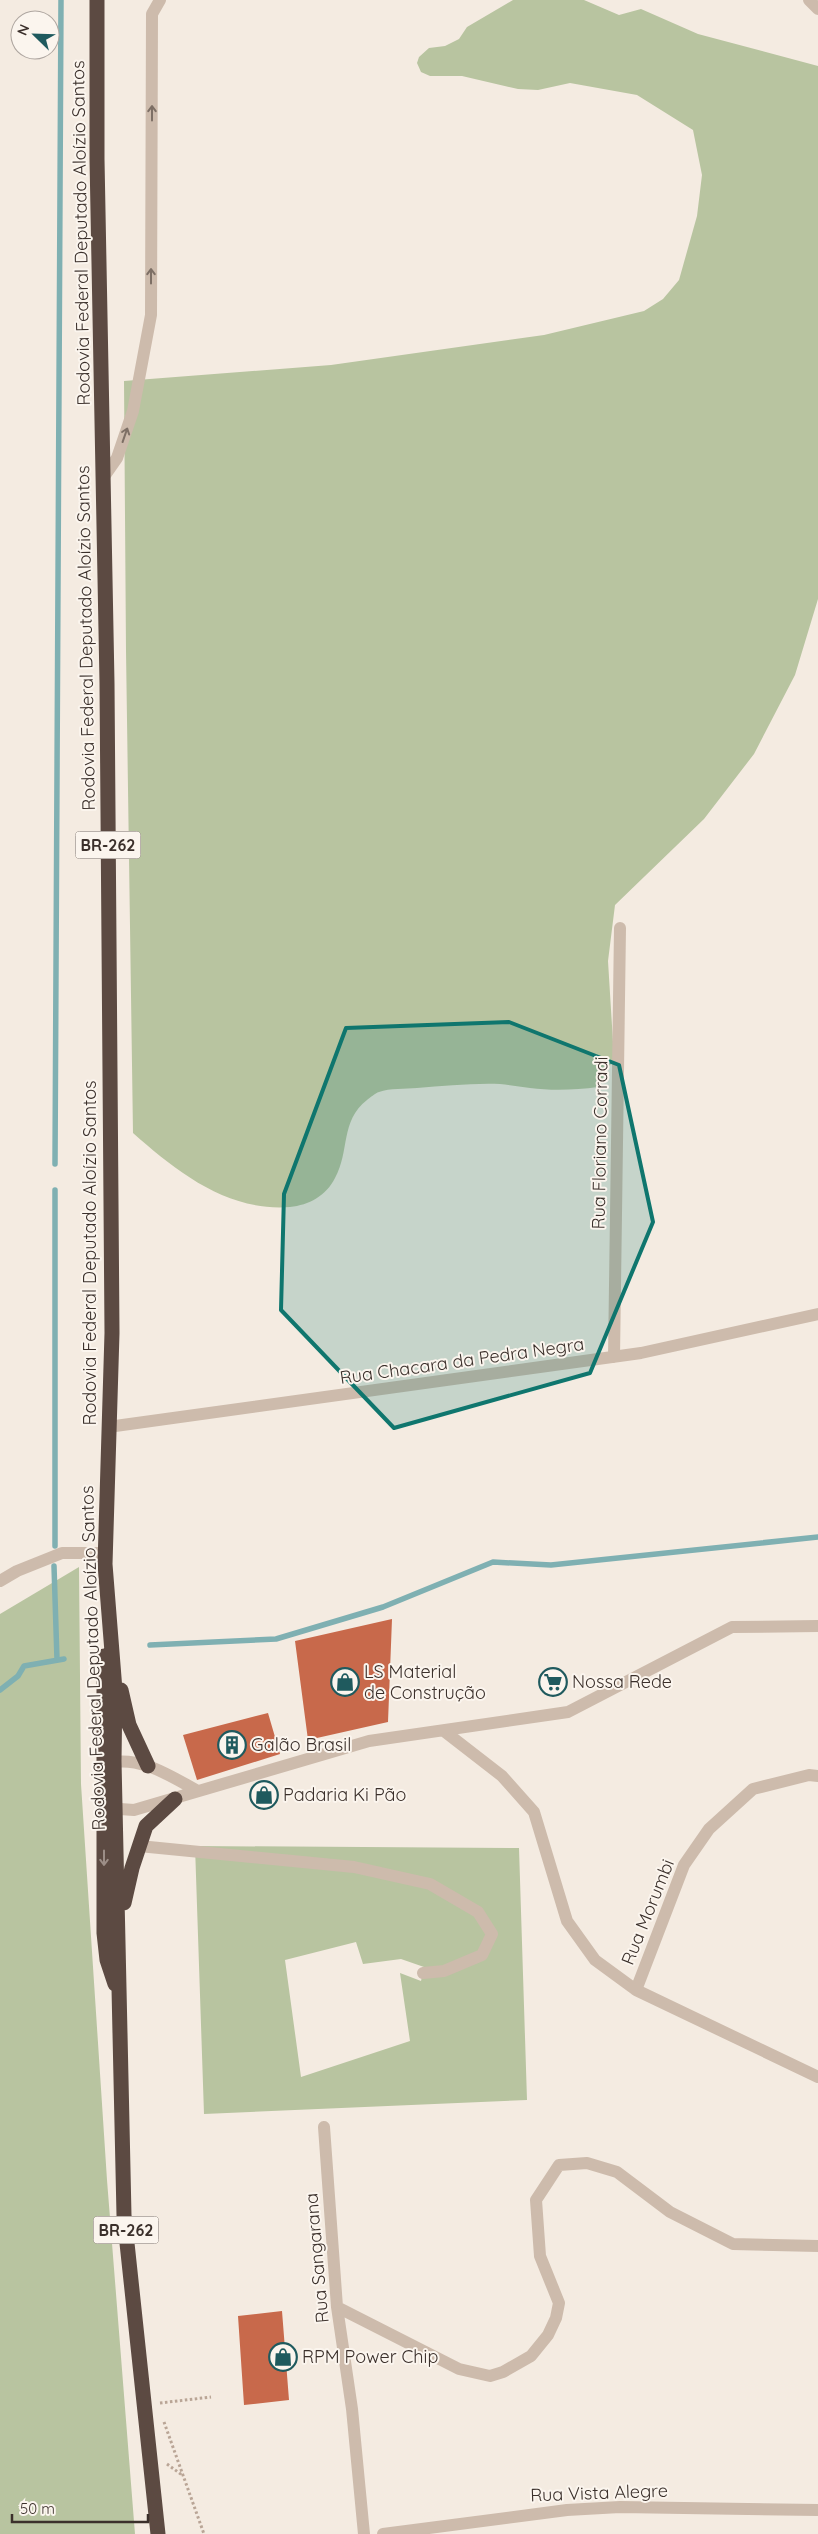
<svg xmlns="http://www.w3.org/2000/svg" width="818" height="2534" font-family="Quicksand,sans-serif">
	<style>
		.green { fill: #b8c4a0; fill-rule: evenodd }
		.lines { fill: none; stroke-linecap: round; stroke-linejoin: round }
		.stream { stroke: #7fb0b2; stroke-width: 5.5 }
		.building { fill: #c8694b }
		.path { stroke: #b9a596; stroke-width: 3; stroke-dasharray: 2.5 2.5; stroke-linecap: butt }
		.minor { stroke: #cdbbac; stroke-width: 12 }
		.highway { stroke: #5c4a42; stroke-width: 15 }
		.oneway { stroke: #7d6f65 }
		.oneway2 { stroke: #9c8e87 }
		.marked { fill: #0f766e; fill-opacity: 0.2; stroke: #0f766e; stroke-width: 4; stroke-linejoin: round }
		.labels { text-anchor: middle; stroke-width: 4; stroke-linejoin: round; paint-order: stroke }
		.shield { fill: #fbf5ee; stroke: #756b66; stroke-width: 1 }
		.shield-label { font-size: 16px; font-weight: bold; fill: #3b302b }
		.street-label { font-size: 18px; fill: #3b302b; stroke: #fbf5ee }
		.poi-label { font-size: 18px; fill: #3b302b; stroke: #fbf5ee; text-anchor: start }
	</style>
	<rect width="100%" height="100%" fill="#f4ebe1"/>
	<path class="green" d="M 513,0 L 584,0 L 619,15 L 641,9 L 698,34 L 818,66 L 818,599 L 795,675 L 754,754 L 704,819 L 615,905 L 608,961 L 614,1058 L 598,1087 C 576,1090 552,1091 530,1088 C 520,1087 510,1085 500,1084 C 472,1083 444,1086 417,1088 C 405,1089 390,1088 379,1092 C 375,1093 370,1098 367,1100 C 340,1121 350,1151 335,1178 C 326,1196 309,1205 290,1207 C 228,1212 177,1172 133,1133 L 126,651 L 124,381 L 331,365 L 544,335 L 644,311 L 663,299 L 679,280 L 697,216 L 702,175 L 693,130 L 637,95 L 570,83 L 538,90 L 518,89 L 462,76 L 430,76 L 421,72 L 417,63 L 419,57 L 429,48 L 445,46 L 459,39 L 467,27 Z
		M 79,1567 L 81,1784 L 107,2180 L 135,2534 L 0,2534 L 0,1614 Z
		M 195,1846 L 519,1848 L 527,2100 L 204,2114 ZM 356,1942 L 363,1964 L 401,1959 L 424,1967 L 421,1981 L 400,1973 L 410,2041 L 301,2077 L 285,1960 Z"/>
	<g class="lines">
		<path class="stream" d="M 55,1164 L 61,0
			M 55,1190 L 55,1546
			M 54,1566 L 57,1660
			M 150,1645 L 276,1639 L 383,1607 L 493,1562 L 551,1565 L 818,1537
			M 0,1690 L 18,1676 L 24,1666 L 64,1659"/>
	</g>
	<path class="building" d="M 392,1619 L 388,1722 L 308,1740 L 295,1641 Z
		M 268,1713 L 280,1754 L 197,1780 L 183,1735 Z
		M 282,2311 L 289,2400 L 244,2405 L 238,2316 Z"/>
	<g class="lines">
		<path class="path" d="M 160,2403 L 211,2397
			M 164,2422 L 204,2534
			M 167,2464 L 182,2475"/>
		<path class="minor" d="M 809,0 L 818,9
			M 103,478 L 117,458 L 133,411 L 151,315 L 152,14 L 160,0
			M 614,1357 L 620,928
			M 108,1427 L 641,1353 L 818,1314
			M 0,1581 L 17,1571 L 62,1553 L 105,1553
			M 444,1731 L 502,1776 L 534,1812 L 567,1921 L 595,1960 L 636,1990 L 818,2077
			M 105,1764 C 137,1754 169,1775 196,1790
			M 106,1808 L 134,1810 L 369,1741 L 568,1712 L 732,1627 L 818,1626
			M 139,1846 L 354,1867 L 430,1884 L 478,1912 L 492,1934 L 482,1955 L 444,1971 L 423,1973
			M 636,1990 L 684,1865 L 709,1829 L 753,1789 L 809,1775 L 818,1776
			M 324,2127 L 337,2307 L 352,2409 L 364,2534
			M 337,2307 L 459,2369 L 490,2376 L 503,2372 L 531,2356 L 548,2335 L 556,2318 L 559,2303 L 540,2256 L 536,2200 L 559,2165 L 587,2163 L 617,2172 L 670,2212 L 733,2244 L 818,2246
			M 383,2534 L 567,2510 L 620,2507 L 818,2510"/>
		<path class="highway" d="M 97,0 L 97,159 L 107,683 L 112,1333 L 105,1564 L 115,1690 L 114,1761 L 124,2215 L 158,2534
			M 104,1656 L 104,1933 L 107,1960 L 115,1984
			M 121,1690 L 129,1725 L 148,1766
			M 124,1903 L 132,1868 L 146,1826 L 175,1799"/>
	</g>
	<defs><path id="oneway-shaft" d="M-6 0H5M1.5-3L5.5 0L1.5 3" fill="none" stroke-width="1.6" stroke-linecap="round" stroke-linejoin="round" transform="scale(1.25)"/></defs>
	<g class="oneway">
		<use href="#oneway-shaft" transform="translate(152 113) rotate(-90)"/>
		<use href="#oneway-shaft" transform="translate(151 276) rotate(-90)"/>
		<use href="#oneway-shaft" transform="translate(125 435) rotate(-71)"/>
	</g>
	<use class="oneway2" href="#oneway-shaft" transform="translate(104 1858) rotate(90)"/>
	<path class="marked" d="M 509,1022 L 619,1065 L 653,1222 L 590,1373 L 394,1428 L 281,1310 L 284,1194 L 346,1028 Z"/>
	<defs>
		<symbol id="shop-ring" viewBox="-11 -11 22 22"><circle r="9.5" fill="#fbf5ee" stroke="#1f5a5e" stroke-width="1.5"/><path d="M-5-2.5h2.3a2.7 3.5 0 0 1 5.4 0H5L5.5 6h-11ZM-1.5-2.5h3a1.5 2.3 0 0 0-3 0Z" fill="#1f5a5e"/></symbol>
		<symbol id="supermarket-ring" viewBox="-11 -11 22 22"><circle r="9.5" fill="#fbf5ee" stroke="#1f5a5e" stroke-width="1.5"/><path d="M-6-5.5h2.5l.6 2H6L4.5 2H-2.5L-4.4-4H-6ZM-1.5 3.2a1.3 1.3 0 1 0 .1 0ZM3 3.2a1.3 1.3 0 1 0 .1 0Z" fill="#1f5a5e"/></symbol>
		<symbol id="building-ring" viewBox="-11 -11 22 22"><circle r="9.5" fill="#fbf5ee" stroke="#1f5a5e" stroke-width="1.5"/><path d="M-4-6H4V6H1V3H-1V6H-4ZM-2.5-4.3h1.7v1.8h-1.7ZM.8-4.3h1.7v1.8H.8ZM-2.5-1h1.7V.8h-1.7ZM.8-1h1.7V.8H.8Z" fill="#1f5a5e"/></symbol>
	</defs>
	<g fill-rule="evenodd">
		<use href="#shop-ring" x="329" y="1666" width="32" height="32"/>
		<use href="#supermarket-ring" x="537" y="1666" width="32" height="32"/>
		<use href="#building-ring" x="216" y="1729" width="32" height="32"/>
		<use href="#shop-ring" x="248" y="1779" width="32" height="32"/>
		<use href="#shop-ring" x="267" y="2341" width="32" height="32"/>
	</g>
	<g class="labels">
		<g class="shield">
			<rect x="75.5" y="831.5" width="65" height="27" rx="4"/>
			<rect x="93.5" y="2216.5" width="65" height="27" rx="4"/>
		</g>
		<g class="shield-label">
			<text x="108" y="851">BR-262</text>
			<text x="126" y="2236">BR-262</text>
		</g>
		<g class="street-label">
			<text transform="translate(81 233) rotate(-91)" y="6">Rodovia Federal Deputado Aloízio Santos</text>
			<text transform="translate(86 638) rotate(-91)" y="6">Rodovia Federal Deputado Aloízio Santos</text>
			<text transform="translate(600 1143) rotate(-89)" y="6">Rua Floriano Corradi</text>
			<text transform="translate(90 1253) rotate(-90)" y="6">Rodovia Federal Deputado Aloízio Santos</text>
			<text transform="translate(462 1361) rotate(-8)" y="6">Rua Chacara da Pedra Negra</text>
			<text transform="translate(93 1658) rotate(-92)" y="6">Rodovia Federal Deputado Aloízio Santos</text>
			<text transform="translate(648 1912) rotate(-68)" y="6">Rua Morumbi</text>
			<text transform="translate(317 2258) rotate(-95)" y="6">Rua Sangarana</text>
			<text transform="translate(599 2493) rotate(-2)" y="6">Rua Vista Alegre</text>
		</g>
		<g class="poi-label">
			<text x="364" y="1678">LS Material<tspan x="364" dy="21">de Construção</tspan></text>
			<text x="572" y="1688">Nossa Rede</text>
			<text x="251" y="1751">Galão Brasil</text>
			<text x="283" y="1801">Padaria Ki Pão</text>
			<text x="302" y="2363">RPM Power Chip</text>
		</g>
	</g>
	<g transform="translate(35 35) rotate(293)"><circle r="24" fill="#fbf5ee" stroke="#aea6a0"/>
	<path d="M0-4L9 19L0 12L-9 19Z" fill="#1f5a5e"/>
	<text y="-8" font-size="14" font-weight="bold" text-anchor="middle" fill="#3b302b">N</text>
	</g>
	<path d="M12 2514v8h136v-8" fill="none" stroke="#3b302b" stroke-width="2.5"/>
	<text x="20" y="2514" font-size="15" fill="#3b302b" stroke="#fbf5ee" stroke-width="4" paint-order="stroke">50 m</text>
</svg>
